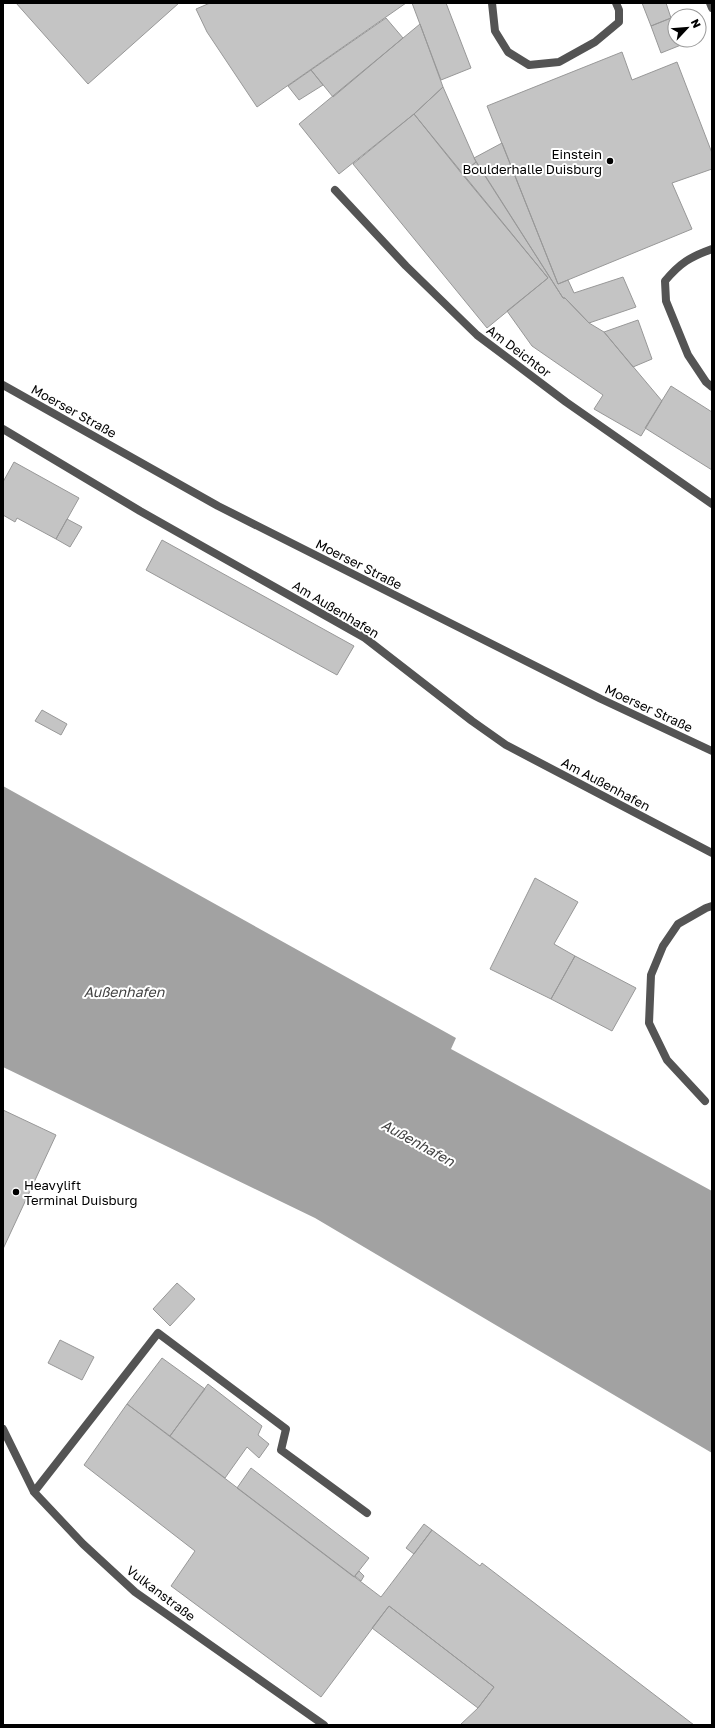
<svg xmlns="http://www.w3.org/2000/svg" width="715" height="1728" font-family="'Golos Text',sans-serif">
	<style>
		.water { fill: #a2a2a2 }
		.building { fill: #c4c4c4; stroke: #989898 }
		.lines { fill: none; stroke-linecap: round; stroke-linejoin: round }
		.service { stroke: #545454; stroke-width: 8 }
		.minor { stroke: #545454; stroke-width: 8 }
		.tertiary { stroke: #545454; stroke-width: 8 }
		.poi-dot { fill: #000; stroke: #fff; stroke-width: 1.5 }
		.labels { text-anchor: middle; stroke-width: 4; stroke-linejoin: round; paint-order: stroke }
		.poi-label { font-size: 13px; fill: #000; stroke: #fff; text-anchor: end }
		.street-label { font-size: 13px; fill: #000; stroke: #fff }
		.water-label { font-size: 14px; font-style: italic; fill: #434343; stroke: #fff }
	</style>
	<rect width="100%" height="100%" fill="#fff"/>
	<path class="water" d="M 3,786 L 456,1038 L 451,1049 L 712,1191 L 712,1453 L 315,1218 L 3,1067 Z"/>
	<path class="building" d="M 16,3 L 179,3 L 88,84 Z
		M 210,3 L 406,3 L 257,107 L 207,32 L 196,9 Z
		M 412,3 L 446,3 L 471,68 L 441,80 Z
		M 642,3 L 666,3 L 671,18 L 651,26 Z
		M 386,18 L 403,38 L 333,97 L 311,70 Z
		M 671,18 L 675,28 L 675,40 L 680,40 L 681,45 L 661,53 L 651,26 Z
		M 420,24 L 443,87 L 414,114 L 339,174 L 299,124 Z
		M 622,52 L 632,80 L 677,62 L 712,153 L 712,169 L 672,183 L 692,229 L 558,284 L 487,106 Z
		M 311,70 L 323,85 L 299,100 L 288,86 Z
		M 443,87 L 476,162 L 462,174 L 414,114 Z
		M 414,114 L 548,278 L 487,328 L 353,164 Z
		M 502,143 L 558,284 L 568,280 L 574,293 L 623,277 L 636,307 L 589,323 L 565,298 L 563,298 L 474,158 Z
		M 476,162 L 563,298 L 565,298 L 589,323 L 604,332 L 662,401 L 641,436 L 594,409 L 603,395 L 532,346 L 507,311 L 548,278 L 462,174 Z
		M 638,320 L 652,359 L 633,367 L 604,332 Z
		M 671,386 L 712,412 L 712,470 L 645,428 Z
		M 14,462 L 79,498 L 56,539 L 17,518 L 15,522 L 3,515 L 3,482 Z
		M 67,519 L 82,527 L 70,547 L 56,539 Z
		M 162,540 L 354,646 L 337,675 L 146,570 Z
		M 42,710 L 67,724 L 61,735 L 35,721 Z
		M 535,878 L 578,902 L 554,944 L 575,956 L 551,999 L 490,969 Z
		M 575,956 L 636,988 L 612,1031 L 551,999 Z
		M 3,1110 L 56,1135 L 3,1249 Z
		M 177,1283 L 195,1299 L 170,1326 L 153,1309 Z
		M 60,1340 L 94,1357 L 82,1380 L 48,1363 Z
		M 162,1358 L 205,1389 L 170,1436 L 127,1404 Z
		M 208,1384 L 262,1426 L 258,1435 L 269,1444 L 259,1458 L 247,1447 L 225,1478 L 170,1436 Z
		M 127,1404 L 381,1597 L 432,1530 L 480,1566 L 482,1563 L 694,1725 L 460,1725 L 478,1708 L 494,1687 L 389,1606 L 321,1697 L 171,1586 L 195,1551 L 84,1465 Z
		M 251,1468 L 369,1558 L 354,1577 L 237,1488 Z
		M 424,1524 L 432,1530 L 414,1554 L 406,1548 Z
		M 359,1571 L 364,1576 L 361,1581 L 355,1576 Z
		M 389,1606 L 494,1687 L 478,1708 L 372,1628 Z"/>
	<g class="lines">
		<path class="service" d="M 492,3 L 495,31 L 508,52 L 529,65 L 559,62 L 595,42 L 619,22 L 619,10 L 616,3
			M 335,190 L 406,266 L 477,335 L 566,402 L 712,504
			M 712,249 C 690,257 680,263 665,281 L 666,301 L 688,355 L 706,382 L 712,387
			M 705,1101 L 667,1060 L 649,1023 L 651,975 L 663,946 L 678,924 L 706,908 L 712,906
			M 3,1429 L 34,1492 L 83,1544 L 135,1592 L 324,1725
			M 34,1492 L 158,1333 L 286,1429 L 281,1450 L 367,1513"/>
		<path class="minor" d="M 3,429 L 140,511 L 365,638 L 472,721 L 506,745 L 712,853"/>
		<path class="tertiary" d="M 710,3 L 712,8
			M 3,385 L 218,506 L 601,699 L 712,751"/>
	</g>
	<g class="poi-dot">
		<circle cx="610" cy="161" r="4"/>
		<circle cx="16" cy="1192" r="4"/>
	</g>
	<g class="labels">
		<g class="poi-label">
			<text x="602" y="159">Einstein<tspan x="602" dy="15">Boulderhalle Duisburg</tspan></text>
			<text x="24" y="1190" text-anchor="start">Heavylift<tspan x="24" dy="15">Terminal Duisburg</tspan></text>
		</g>
		<g class="street-label">
			<text transform="translate(519 351) rotate(37)" y="5">Am Deichtor</text>
			<text transform="translate(74 411) rotate(29)" y="5">Moerser Straße</text>
			<text transform="translate(359 564) rotate(27)" y="5">Moerser Straße</text>
			<text transform="translate(336 609) rotate(31)" y="5">Am Außenhafen</text>
			<text transform="translate(649 708) rotate(25)" y="5">Moerser Straße</text>
			<text transform="translate(606 784) rotate(28)" y="5">Am Außenhafen</text>
			<text transform="translate(161 1593) rotate(37)" y="5">Vulkanstraße</text>
		</g>
		<g class="water-label">
			<text x="124" y="997">Außenhafen</text>
			<text transform="translate(418 1143) rotate(29)" y="5">Außenhafen</text>
		</g>
	</g>
	<rect width="715" height="1728" fill="none" stroke="#000000" stroke-width="8"/>
	<g transform="translate(687 28) rotate(64)"><circle r="19" fill="#ffffff" stroke="#999999"/>
	<path d="M0-3L7 15L0 10L-7 15Z" fill="#000000"/>
	<text y="-6" font-size="11" font-weight="bold" text-anchor="middle" fill="#000000">N</text>
	</g>
</svg>
